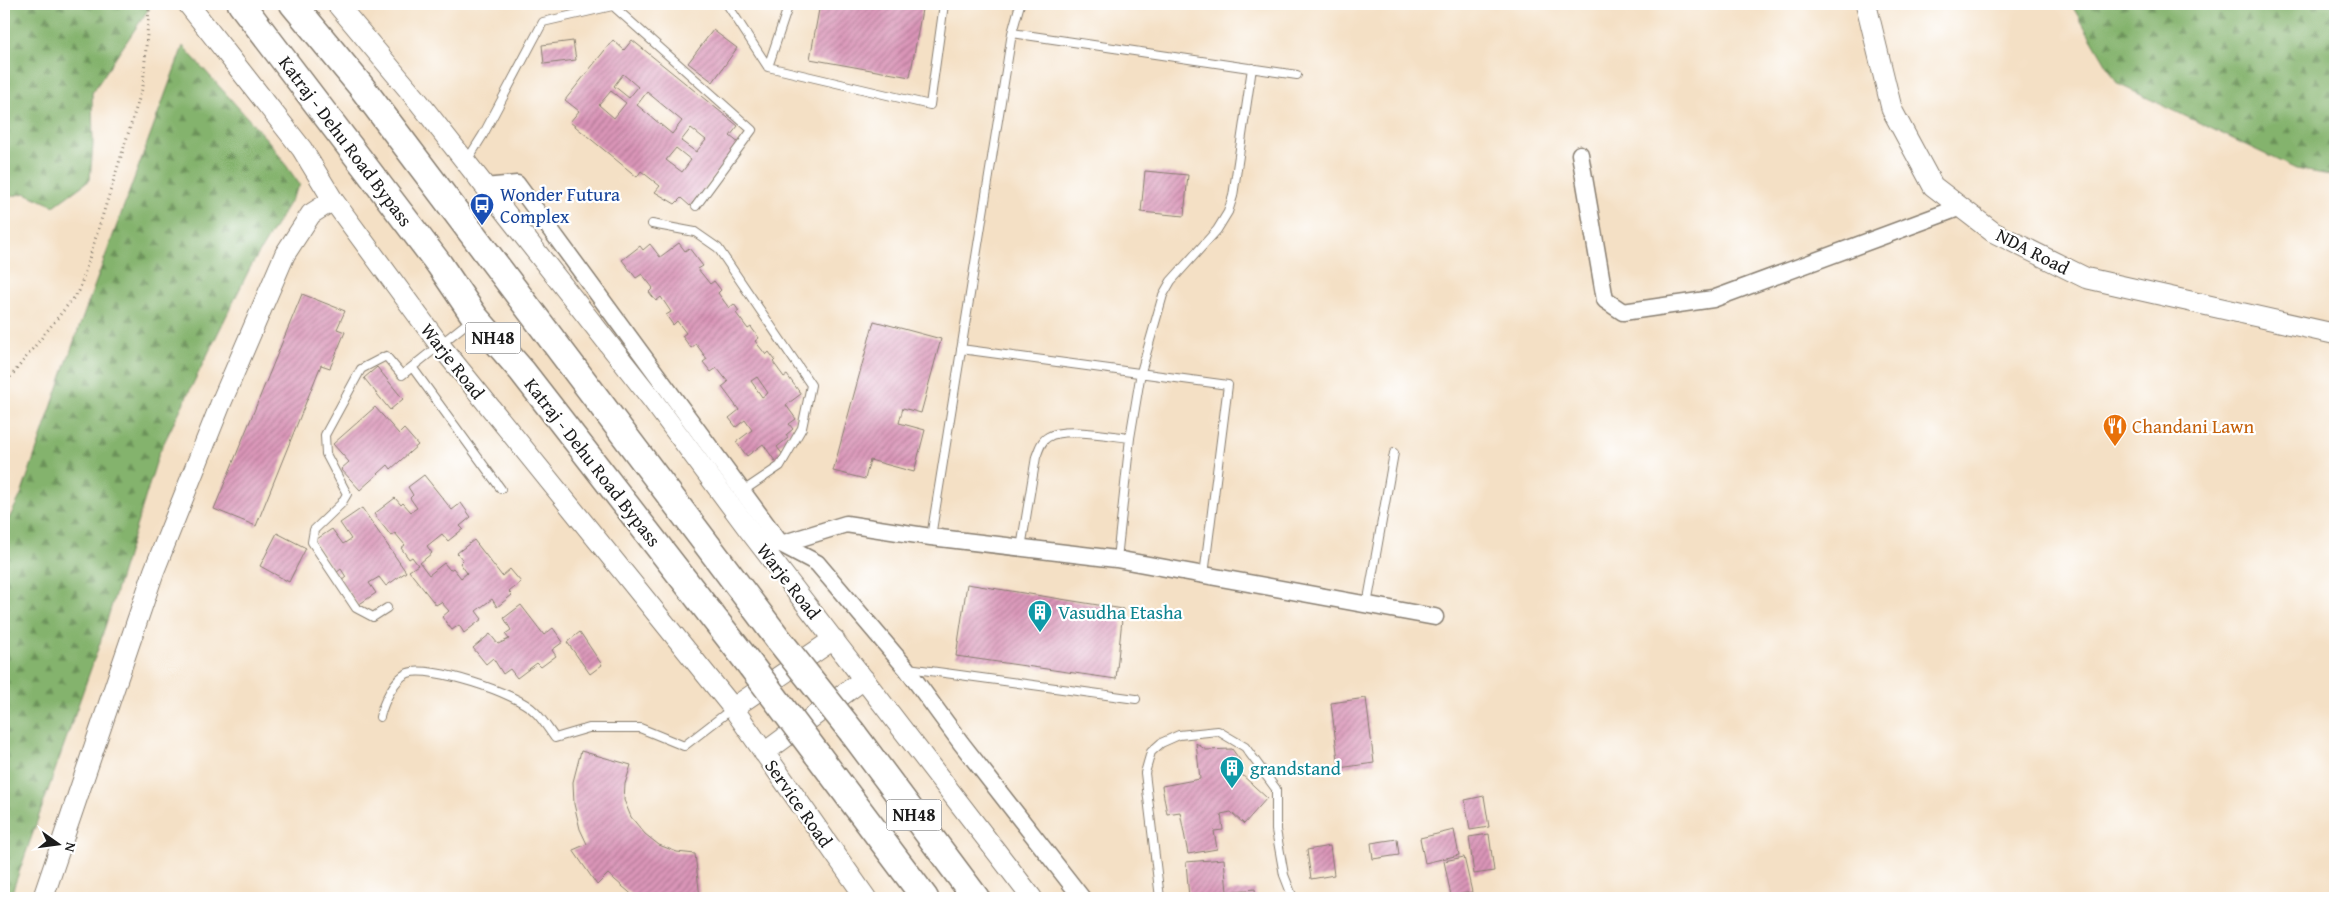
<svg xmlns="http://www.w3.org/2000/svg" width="2339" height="902" font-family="'Gentium Book Plus',serif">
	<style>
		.forest { fill: url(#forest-firs); stroke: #506844 }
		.building { fill: url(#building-hatch); fill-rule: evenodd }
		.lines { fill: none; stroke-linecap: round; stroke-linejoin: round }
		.service-casing { stroke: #887e70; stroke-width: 10 }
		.minor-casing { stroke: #887e70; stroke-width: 19 }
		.tertiary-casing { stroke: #887e70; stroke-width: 22 }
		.trunk-casing { stroke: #887e70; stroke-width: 29 }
		.path { stroke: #887e70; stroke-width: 3; stroke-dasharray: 1 4; stroke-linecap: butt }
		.service { stroke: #fff; stroke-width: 8 }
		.minor { stroke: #fff; stroke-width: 16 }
		.tertiary { stroke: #fff; stroke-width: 20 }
		.trunk { stroke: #fff; stroke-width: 26 }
		.trunk-bridge-casing { stroke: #887e70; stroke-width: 29; stroke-linecap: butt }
		.trunk-bridge { stroke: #fff; stroke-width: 26 }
		.labels { text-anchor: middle; stroke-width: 4.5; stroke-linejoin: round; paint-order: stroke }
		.shield { fill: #fff; stroke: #606060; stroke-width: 1 }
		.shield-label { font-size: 18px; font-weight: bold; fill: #1c1c1c }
		.street-label { font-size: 19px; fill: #1c1c1c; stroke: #fff }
		.transit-label { font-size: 19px; fill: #164399; stroke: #fff; text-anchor: start }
		.food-label { font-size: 19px; fill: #c56008; stroke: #fff; text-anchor: start }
		.culture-label { font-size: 19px; fill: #0d838f; stroke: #fff; text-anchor: start }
	</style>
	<defs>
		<pattern id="forest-firs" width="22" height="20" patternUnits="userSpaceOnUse" patternTransform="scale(1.25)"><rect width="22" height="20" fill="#84b36d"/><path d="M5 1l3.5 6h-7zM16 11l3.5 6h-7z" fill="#6b9159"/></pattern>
		<pattern id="building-hatch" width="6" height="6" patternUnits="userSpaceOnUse" patternTransform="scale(1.25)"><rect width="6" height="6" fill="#da95b8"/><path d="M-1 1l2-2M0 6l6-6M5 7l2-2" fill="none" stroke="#b07995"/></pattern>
	</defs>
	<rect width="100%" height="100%" fill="#fff"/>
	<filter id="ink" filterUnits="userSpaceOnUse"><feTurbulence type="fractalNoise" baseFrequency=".02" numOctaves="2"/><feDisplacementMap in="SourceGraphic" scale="10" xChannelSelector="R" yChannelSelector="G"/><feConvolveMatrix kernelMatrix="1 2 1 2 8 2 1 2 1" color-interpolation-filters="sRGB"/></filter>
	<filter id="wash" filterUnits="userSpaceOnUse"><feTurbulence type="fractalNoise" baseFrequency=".0096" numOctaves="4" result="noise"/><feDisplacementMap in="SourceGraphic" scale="20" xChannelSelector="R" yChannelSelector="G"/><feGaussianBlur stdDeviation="1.12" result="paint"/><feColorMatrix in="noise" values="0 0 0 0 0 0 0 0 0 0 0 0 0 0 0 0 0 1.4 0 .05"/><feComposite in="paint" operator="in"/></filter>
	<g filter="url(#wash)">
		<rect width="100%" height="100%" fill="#f4e0c5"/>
		<path class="forest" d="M 4,4 L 152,4 L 92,93 L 93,145 L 90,180 L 54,206 L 25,193 L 4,198 Z
			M 2071,4 L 2335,4 L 2335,176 L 2296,169 L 2118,84 Z
			M 183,46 L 271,144 L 300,185 L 250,268 L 159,453 L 100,643 L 10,898 L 4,898 L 4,528 L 21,495 L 73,344 Z"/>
		<g id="blocks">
			<path class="building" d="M 820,4 L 923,4 L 910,77 L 810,59 Z
				M 713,30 L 737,48 L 713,82 L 688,63 Z
				M 613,40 L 624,50 L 632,40 L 738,126 L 730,136 L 740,144 L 690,206 L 681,198 L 675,204 L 655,192 L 660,186 L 641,171 L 637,177 L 570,122 L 579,111 L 565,100 ZM 623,74 L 638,87 L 629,98 L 614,86 ZM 611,91 L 626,103 L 614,118 L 599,105 ZM 647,92 L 682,121 L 672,134 L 637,105 ZM 691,128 L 706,140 L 696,152 L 681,141 ZM 676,148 L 691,160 L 682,172 L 666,160 Z
				M 573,41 L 576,60 L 544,64 L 542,45 Z
				M 1145,171 L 1188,175 L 1184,216 L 1141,212 Z
				M 679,243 L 685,251 L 689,248 L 703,266 L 698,269 L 710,284 L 714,281 L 721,290 L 718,293 L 729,308 L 734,304 L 739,311 L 736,313 L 748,329 L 751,327 L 759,338 L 755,341 L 766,355 L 769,352 L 775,360 L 773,362 L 784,377 L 787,375 L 801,394 L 786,405 L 796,419 L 789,424 L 793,429 L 786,435 L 788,438 L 777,447 L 783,455 L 775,461 L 763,444 L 747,456 L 736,442 L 752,430 L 745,420 L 736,427 L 729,418 L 739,410 L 722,387 L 728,382 L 717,368 L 711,372 L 703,362 L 707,359 L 696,344 L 691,348 L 682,336 L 686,333 L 677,321 L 673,325 L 666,315 L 671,312 L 661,297 L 656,301 L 649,292 L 653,288 L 642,274 L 636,278 L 622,260 L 640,246 L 643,250 L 650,244 L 660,257 ZM 757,377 L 768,393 L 762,397 L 751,381 Z
				M 302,294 L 345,311 L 337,329 L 345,332 L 330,368 L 321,365 L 256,526 L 214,509 Z
				M 874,321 L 941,339 L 921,413 L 903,408 L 899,423 L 925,430 L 914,472 L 870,460 L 865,479 L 833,471 Z
				M 377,367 L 403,399 L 390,410 L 364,378 Z
				M 375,407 L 399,434 L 404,429 L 418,445 L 391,469 L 388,465 L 360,490 L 341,469 L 349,462 L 333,444 Z
				M 424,475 L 452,510 L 461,503 L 471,517 L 460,526 L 463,529 L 448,541 L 442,534 L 427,546 L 432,553 L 420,563 L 429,575 L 444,563 L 450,570 L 453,568 L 461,578 L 467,573 L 460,563 L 463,560 L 457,553 L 474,540 L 502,576 L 510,569 L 521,582 L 509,592 L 512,595 L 497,607 L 492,599 L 476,611 L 482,619 L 464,633 L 459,625 L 452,630 L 442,617 L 449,611 L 441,602 L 436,605 L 409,571 L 418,565 L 412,557 L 409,559 L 401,548 L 405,545 L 395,533 L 391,536 L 374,514 L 395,498 L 401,505 L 403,503 L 411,512 L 417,508 L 410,498 L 413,495 L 408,487 Z
				M 362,508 L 406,572 L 386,586 L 379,577 L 369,583 L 376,593 L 358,605 L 341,581 L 346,577 L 341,569 L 336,573 L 314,541 L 332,529 L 343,544 L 351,539 L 340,523 Z
				M 277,533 L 306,548 L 289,582 L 260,566 Z
				M 967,584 L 1123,609 L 1116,679 L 956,656 Z
				M 521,605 L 544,635 L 553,628 L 563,642 L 552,650 L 556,656 L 541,667 L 537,663 L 517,678 L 510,669 L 503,674 L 493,658 L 486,664 L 473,648 L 490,634 L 498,644 L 509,639 L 505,634 L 511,630 L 504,618 Z
				M 580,632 L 602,665 L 590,674 L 567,642 Z
				M 1366,698 L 1374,763 L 1339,768 L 1331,703 Z
				M 1196,743 L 1206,750 L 1232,749 L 1240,760 L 1237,775 L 1241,774 L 1267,798 L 1244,824 L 1231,812 L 1221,814 L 1223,830 L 1214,831 L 1217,849 L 1188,854 L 1180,812 L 1167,814 L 1162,786 L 1200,779 Z
				M 581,751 L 631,765 L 625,784 L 624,800 L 631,817 L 645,834 L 659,845 L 677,852 L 695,854 L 700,898 L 636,898 L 608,874 L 597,885 L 573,850 L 587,844 L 580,829 L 574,804 L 573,782 Z
				M 1484,796 L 1489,827 L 1470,830 L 1465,800 Z
				M 1454,830 L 1459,855 L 1425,863 L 1420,838 Z
				M 1489,834 L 1494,871 L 1474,874 L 1469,837 Z
				M 1397,839 L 1399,855 L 1373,859 L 1371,843 Z
				M 1330,846 L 1334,875 L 1311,879 L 1307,850 Z
				M 1464,857 L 1472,892 L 1451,896 L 1444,861 Z
				M 1224,859 L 1227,892 L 1255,889 L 1256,898 L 1189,898 L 1186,862 Z"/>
		</g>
	</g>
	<g filter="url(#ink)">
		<use href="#blocks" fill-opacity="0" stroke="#887e70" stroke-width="1"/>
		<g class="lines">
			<defs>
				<path id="service" d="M 727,4 L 768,67 L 930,105 L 944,4
					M 612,5 L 752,130 L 696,206
					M 1012,33 L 1297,75
					M 768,67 L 789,4
					M 466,162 L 483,135 L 543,22 L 621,4
					M 652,224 L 695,232 L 718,248 L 811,385 L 802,428 L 780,466 L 743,491
					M 961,349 L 1228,385 L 1204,575
					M 412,367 L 501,489
					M 931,537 L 1012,33 L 1020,4
					M 1021,548 L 1036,457 C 1039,449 1041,441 1048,437 C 1064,427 1111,436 1130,438
					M 1117,559 L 1130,438 L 1141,372 L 1163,295 L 1171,281 L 1217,230 L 1228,212 L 1233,196 L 1252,68
					M 1367,605 L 1394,453
					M 387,608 L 373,617 L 356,608 L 312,542 L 314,530 L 341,504 L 347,494 L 326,454 L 325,435 L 361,369 L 386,356 L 402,375 L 471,320
					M 908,668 L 1136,699
					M 380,717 C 383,704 394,678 408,673 C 430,665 517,693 534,711 C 542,718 549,730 555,738 L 589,728 L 640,728 L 684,746 L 733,708
					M 1160,898 L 1145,773 L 1151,752 L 1161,743 L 1179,735 L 1218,731 L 1245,747 L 1276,789 L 1276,830 L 1284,875 L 1293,898"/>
				<path id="minor" d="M 1580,154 L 1605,300 L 1623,312 L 1713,299 L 1961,207
					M 484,187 L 517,184 L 781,544 L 770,544
					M 781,544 L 846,524 L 931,537 L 1116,559 L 1435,617
					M 781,544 L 817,563 L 906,668 L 961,743 L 1082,898"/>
				<path id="tertiary" d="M 188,4 L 302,149 L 333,200 L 439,344 L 733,708 L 866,898
					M 337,4 L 418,101 L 651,398 L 749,530 L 1032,898
					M 1866,4 L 1892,110 L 1933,186 L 1993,232 L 2086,278 L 2335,334
					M 733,708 L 834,639
					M 764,753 L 864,679
					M 43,898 L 154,571 L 221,403 L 285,254 L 311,214 L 333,200"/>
				<path id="trunk" d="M 241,4 L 439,264 L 475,317 L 522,371 L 751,666
					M 293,4 L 360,85 L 779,640
					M 852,732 L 976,898
					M 817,754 L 925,898"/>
			</defs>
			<use href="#service" class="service-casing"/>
			<use href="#minor" class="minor-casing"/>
			<use href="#tertiary" class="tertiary-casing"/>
			<use href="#trunk" class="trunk-casing"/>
			<path class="path" d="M 4,385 L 79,291 L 143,86 L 149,9 L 144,4"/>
			<use href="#service" class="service"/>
			<use href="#minor" class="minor"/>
			<use href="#tertiary" class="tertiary"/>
			<use href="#trunk" class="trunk"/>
			<defs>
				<path id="trunk-bridge" d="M 779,640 L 852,732
					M 751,666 L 817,754"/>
			</defs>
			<use href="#trunk-bridge" class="trunk-bridge-casing"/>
			<use href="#trunk-bridge" class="trunk-bridge"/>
		</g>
	</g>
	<defs>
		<symbol id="bus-pin" viewBox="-11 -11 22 30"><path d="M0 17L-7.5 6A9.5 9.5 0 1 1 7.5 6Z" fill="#1a4fb4" stroke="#fff"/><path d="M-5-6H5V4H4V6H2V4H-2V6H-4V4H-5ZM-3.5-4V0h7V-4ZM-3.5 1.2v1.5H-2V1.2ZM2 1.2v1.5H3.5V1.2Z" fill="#fff"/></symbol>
		<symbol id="restaurant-pin" viewBox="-11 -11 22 30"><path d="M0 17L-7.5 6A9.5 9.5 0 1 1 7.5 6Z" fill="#e8710a" stroke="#fff"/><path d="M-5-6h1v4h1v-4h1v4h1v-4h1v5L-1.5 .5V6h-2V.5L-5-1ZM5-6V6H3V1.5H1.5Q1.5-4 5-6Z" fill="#fff"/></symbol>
		<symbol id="building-pin" viewBox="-11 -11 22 30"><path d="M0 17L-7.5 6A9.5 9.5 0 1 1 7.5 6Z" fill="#0f9aa8" stroke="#fff"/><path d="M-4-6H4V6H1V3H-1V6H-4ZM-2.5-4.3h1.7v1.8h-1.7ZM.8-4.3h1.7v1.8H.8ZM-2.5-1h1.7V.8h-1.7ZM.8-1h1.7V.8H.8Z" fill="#fff"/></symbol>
	</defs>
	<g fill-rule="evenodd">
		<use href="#bus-pin" x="468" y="191" width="28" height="38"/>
		<use href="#restaurant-pin" x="2101" y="412" width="28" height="38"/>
		<use href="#building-pin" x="1026" y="598" width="28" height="38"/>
		<use href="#building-pin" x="1218" y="754" width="28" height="38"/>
	</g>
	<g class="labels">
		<g class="shield">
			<rect x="465.5" y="322.5" width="55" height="31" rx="4"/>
			<rect x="886.5" y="799.5" width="55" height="31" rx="4"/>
		</g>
		<g class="shield-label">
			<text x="493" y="344">NH48</text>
			<text x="914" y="821">NH48</text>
		</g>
		<g class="street-label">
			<text transform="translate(346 141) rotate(53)" y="7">Katraj - Dehu Road Bypass</text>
			<text transform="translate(2033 251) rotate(27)" y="7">NDA Road</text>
			<text transform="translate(453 361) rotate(52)" y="7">Warje Road</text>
			<text transform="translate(593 462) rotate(52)" y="7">Katraj - Dehu Road Bypass</text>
			<text transform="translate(789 581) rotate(52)" y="7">Warje Road</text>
			<text transform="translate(799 803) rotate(55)" y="7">Service Road</text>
		</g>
		<g class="transit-label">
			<text x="500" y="201">Wonder Futura<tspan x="500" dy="22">Complex</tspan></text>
		</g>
		<g class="food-label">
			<text x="2132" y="433">Chandani Lawn</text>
		</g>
		<g class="culture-label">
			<text x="1058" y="619">Vasudha Etasha</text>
			<text x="1250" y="775">grandstand</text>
		</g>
	</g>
	<rect width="2339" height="902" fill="none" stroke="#fff" stroke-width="20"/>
	<g transform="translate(58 844) rotate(104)" stroke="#ffffff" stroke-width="4" paint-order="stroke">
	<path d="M0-4L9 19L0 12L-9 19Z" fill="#1c1c1c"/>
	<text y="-8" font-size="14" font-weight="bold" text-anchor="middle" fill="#1c1c1c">N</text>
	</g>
</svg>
